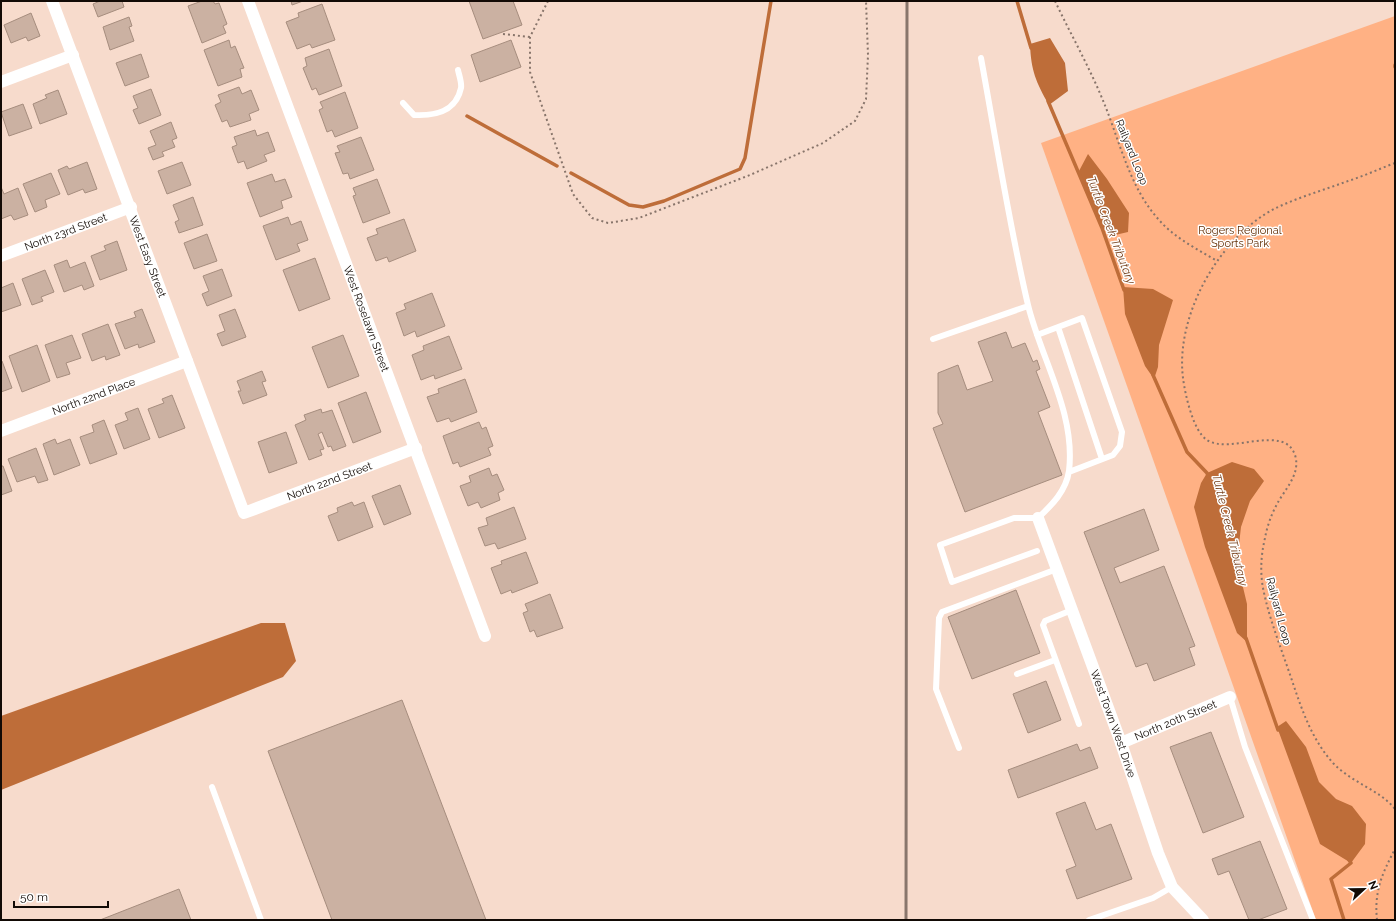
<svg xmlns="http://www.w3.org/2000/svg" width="1396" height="921" font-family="Raleway,sans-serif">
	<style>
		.green { fill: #ffb184 }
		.water { fill: #be6d39 }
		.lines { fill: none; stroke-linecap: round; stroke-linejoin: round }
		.stream { stroke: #be6d39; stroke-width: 3.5 }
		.building { fill: #cbb1a2; stroke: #a68d7e }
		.path { stroke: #87746a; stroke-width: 2; stroke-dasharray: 2 3; stroke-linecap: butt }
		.service { stroke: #fff; stroke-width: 6 }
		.minor { stroke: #fff; stroke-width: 12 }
		.rail { stroke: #89766c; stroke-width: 3 }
		.labels { text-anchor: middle; stroke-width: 3; stroke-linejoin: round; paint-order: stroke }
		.street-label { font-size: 11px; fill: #120a05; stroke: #fff }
		.park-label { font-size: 11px; fill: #622d03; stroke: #fff }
		.water-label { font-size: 12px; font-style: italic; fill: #753e19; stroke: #fff }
	</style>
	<rect width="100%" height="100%" fill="#f7dbcc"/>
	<path class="green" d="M 1395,16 L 1395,920 L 1316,920 L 1041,143 Z"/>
	<path class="water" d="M 1050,38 L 1065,63 L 1068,91 L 1049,105 C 1036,82 1031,71 1030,44 Z
		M 1088,154 L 1107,179 L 1129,213 L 1128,232 L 1115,235 L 1102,228 L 1079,171 Z
		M 1123,287 L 1153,289 L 1173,300 L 1159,345 L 1158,367 L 1154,379 L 1145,366 L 1125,314 Z
		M 1232,462 L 1254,469 L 1264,481 L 1250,501 L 1241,527 L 1237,562 L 1247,604 L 1247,642 L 1237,633 L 1205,547 L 1194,507 L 1201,483 L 1207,473 Z
		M 261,623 L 285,623 L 296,661 L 283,677 L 1,790 L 1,716 Z
		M 1286,721 L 1306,747 L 1319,782 L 1336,799 L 1352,806 L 1366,824 L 1365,844 L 1351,863 L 1320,844 L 1277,727 Z"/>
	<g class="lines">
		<path class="stream" d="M 1017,1 L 1031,48
			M 1395,67 L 1395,65
			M 1048,101 L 1102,228 L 1124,290
			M 467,116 L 557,166
			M 571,173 L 629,205 L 643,207 L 664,201 L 740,169 L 745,158 L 771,1
			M 1153,375 L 1187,452 L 1207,473 L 1208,476
			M 1246,638 L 1278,730
			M 1344,920 L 1331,879 L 1351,863 L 1349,860"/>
	</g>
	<path class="building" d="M 100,1 L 122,1 L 124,7 L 98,17 L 93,4 Z
		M 202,1 L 213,1 L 215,4 L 219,3 L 227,24 L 223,26 L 226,33 L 202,43 L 188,6 Z
		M 291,1 L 303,1 L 292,5 Z
		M 469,1 L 513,1 L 522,25 L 483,39 Z
		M 322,4 L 335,40 L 312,48 L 310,44 L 297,49 L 286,22 L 299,17 L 298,13 Z
		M 31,13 L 40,36 L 28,41 L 26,37 L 11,43 L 4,25 Z
		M 129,17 L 132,26 L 129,27 L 134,41 L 110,50 L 103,27 Z
		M 229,40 L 231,48 L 235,46 L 244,68 L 240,69 L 242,77 L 218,86 L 204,50 Z
		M 511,40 L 521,67 L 480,82 L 471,55 Z
		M 329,49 L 342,86 L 319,95 L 316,88 L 312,90 L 303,68 L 307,66 L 305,58 Z
		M 141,54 L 149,77 L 125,86 L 116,63 Z
		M 239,87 L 242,94 L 251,90 L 259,110 L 249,114 L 251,120 L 230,127 L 227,120 L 222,122 L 215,105 L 221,102 L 218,95 Z
		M 151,89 L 161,115 L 139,124 L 133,110 L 138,108 L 133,96 Z
		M 58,90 L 67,114 L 40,124 L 33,104 L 47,98 L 45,95 Z
		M 345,92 L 358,128 L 335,137 L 332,130 L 327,132 L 319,110 L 323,108 L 320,102 Z
		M 23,104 L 32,128 L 9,136 L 1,112 Z
		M 171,122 L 177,138 L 172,140 L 175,147 L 162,152 L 164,156 L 153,160 L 148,148 L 156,145 L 150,131 Z
		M 255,130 L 257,136 L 268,132 L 275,151 L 264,155 L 267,161 L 247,169 L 244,161 L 238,163 L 232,147 L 237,145 L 234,137 Z
		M 361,137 L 374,170 L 350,179 L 348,173 L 343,174 L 335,153 L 340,152 L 337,146 Z
		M 87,162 L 97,189 L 85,193 L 83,189 L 68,195 L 58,170 L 67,166 L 69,169 Z
		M 182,162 L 191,185 L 167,194 L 158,171 Z
		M 51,173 L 60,194 L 45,200 L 47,207 L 35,212 L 23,184 Z
		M 272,174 L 275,182 L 285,179 L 292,197 L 281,201 L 283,208 L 260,217 L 247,183 Z
		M 377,179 L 390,213 L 363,223 L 353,196 L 356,195 L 353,188 Z
		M 1,187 L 4,194 L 18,188 L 28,215 L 14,220 L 11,215 L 1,219 Z
		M 193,197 L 203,225 L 179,233 L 175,222 L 179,220 L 173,205 Z
		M 288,217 L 291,225 L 301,221 L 308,240 L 297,244 L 300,251 L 276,260 L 263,226 Z
		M 404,219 L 416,251 L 389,262 L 387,257 L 376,261 L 367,238 L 378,234 L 376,229 Z
		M 207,234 L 217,261 L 194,269 L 184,243 Z
		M 117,241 L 127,270 L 100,280 L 91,256 L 106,250 L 104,246 Z
		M 315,258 L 330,299 L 299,311 L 283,270 Z
		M 67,260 L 70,268 L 85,262 L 94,286 L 84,290 L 82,285 L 64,292 L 54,265 Z
		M 222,269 L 232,296 L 207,306 L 202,294 L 209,291 L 203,276 Z
		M 45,270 L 54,292 L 41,297 L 43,301 L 32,305 L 22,279 Z
		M 13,283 L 21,305 L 1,312 L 1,288 Z
		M 432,293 L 445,326 L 417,337 L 415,331 L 404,336 L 396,313 L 406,309 L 404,304 Z
		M 142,309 L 155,342 L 139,348 L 138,344 L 125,349 L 115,324 L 136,317 L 134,312 Z
		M 235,309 L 246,337 L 222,346 L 217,334 L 225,331 L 219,315 Z
		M 108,324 L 120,355 L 106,360 L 105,356 L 92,361 L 82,334 Z
		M 1006,332 L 1012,348 L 1025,343 L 1033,362 L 1037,360 L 1040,369 L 1036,371 L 1050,407 L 1038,412 L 1062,475 L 965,512 L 933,428 L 943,424 L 938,413 L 938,373 L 958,365 L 967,390 L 993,381 L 978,342 Z
		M 72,335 L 81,358 L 66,363 L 70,374 L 57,378 L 45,345 Z
		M 343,335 L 359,376 L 328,388 L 312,347 Z
		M 449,336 L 462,369 L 435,379 L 434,375 L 421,380 L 412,355 L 424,350 L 423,346 Z
		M 37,345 L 50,381 L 22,392 L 9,356 Z
		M 2,361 L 12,388 L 1,392 L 1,362 Z
		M 262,371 L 266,381 L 262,382 L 267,395 L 243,404 L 238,391 L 241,391 L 237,381 Z
		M 465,379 L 477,412 L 451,422 L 449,418 L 437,422 L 427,397 L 439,393 L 438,389 Z
		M 366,392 L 381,432 L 353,443 L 338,403 Z
		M 172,395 L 185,428 L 159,438 L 148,409 L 164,403 L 162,399 Z
		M 138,408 L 150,439 L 124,449 L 115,425 L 128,420 L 125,413 Z
		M 321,409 L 322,413 L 332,410 L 346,446 L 333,451 L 331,446 L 328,447 L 322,432 L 318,434 L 324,449 L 320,450 L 322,455 L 309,460 L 295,425 L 306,420 L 304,415 Z
		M 104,420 L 117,454 L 90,464 L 80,437 L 94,432 L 92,425 Z
		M 479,422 L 482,429 L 486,427 L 493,446 L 488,448 L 491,455 L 460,467 L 458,462 L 453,464 L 443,436 Z
		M 286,432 L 297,463 L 269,473 L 258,442 Z
		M 55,439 L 57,444 L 70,439 L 80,465 L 54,475 L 43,444 Z
		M 36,448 L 48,480 L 38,483 L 35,476 L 17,482 L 8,459 Z
		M 1,466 L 3,466 L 12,491 L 1,495 Z
		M 489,468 L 492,476 L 497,474 L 504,490 L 498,493 L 500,500 L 481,508 L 478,502 L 468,506 L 460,486 L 471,482 L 469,476 Z
		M 400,485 L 411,514 L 384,525 L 372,496 Z
		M 352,502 L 354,506 L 364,502 L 373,527 L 338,541 L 328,516 L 338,512 L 337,508 Z
		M 514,507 L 526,539 L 498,549 L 495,543 L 485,546 L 478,528 L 488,525 L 486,518 Z
		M 1144,509 L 1159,550 L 1114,568 L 1120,583 L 1164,566 L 1195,646 L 1189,648 L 1195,665 L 1154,681 L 1147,663 L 1136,667 L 1084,532 Z
		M 526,552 L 538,583 L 512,593 L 511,590 L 501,594 L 491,568 L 502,564 L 501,561 Z
		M 1016,590 L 1040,653 L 972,679 L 948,617 Z
		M 550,594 L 563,628 L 537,637 L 534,630 L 530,632 L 523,613 L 528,611 L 525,604 Z
		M 1046,681 L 1061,720 L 1028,733 L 1013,694 Z
		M 402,700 L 486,920 L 332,920 L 268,751 Z
		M 1211,732 L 1244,817 L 1203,833 L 1170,747 Z
		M 1077,744 L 1080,751 L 1090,747 L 1098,768 L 1018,798 L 1008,770 Z
		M 1085,802 L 1096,830 L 1111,824 L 1132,879 L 1077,899 L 1066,870 L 1076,866 L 1056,813 Z
		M 1260,841 L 1287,909 L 1258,920 L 1249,920 L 1229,871 L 1218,875 L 1212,859 Z
		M 179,889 L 191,920 L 100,920 Z"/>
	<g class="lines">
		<path class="path" d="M 548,1 L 530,37 L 530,72 L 573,194 L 592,218 L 608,223 L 639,218 L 750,175 L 823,143 L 855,121 L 866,99 L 868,55 L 866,1
			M 1055,1 C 1071,35 1090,68 1104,103 C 1120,142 1130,189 1160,221 C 1175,238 1197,249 1217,261
			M 503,34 L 530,37
			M 1395,163 C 1379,169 1364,176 1348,181 C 1324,190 1299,197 1276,208 C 1220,236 1175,315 1183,378 C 1185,394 1193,431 1207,440 C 1230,455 1284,423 1295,455 C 1301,474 1285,489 1277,504 C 1271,515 1267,527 1265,538 C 1261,555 1260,571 1263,588 C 1268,614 1278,640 1287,666 C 1299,700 1308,735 1333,763 C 1352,783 1380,790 1395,809
			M 1377,920 C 1374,891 1382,874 1395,849"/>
		<path class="service" d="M 981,58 C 996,140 1009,224 1028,305 C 1041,359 1076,413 1069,471 C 1066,491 1052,505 1038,518 L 1014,518 L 940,545 L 952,582 L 1037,551
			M 403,103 L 414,115 C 435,116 456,112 461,88 C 462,83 459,75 458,70
			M 1058,327 L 1102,459
			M 1037,335 L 1082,318 L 1122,432 L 1120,446 L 1113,455 L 1069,472
			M 933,339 L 1028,306
			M 1072,610 L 1045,621 L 1043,625 L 1079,724
			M 1017,674 L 1055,660
			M 1230,697 L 1245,747 L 1313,920
			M 959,748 L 936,689 L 939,618 L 942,612 L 1057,569
			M 212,787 L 261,920
			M 1089,920 L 1153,898 L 1172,887"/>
		<g class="minor">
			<path id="s1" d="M 52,1 L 244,513 L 416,448"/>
			<path id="s2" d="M 248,1 L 485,636"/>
			<path d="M 1,82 L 73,55"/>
			<path id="s3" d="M 1,256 L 131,207"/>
			<path id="s4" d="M 1,431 L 187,361"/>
			<path id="s5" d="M 1038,518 L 1121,743 L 1158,853 L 1172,887 L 1203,920"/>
			<path id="s6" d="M 1121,743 L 1230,697"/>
		</g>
		<path class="rail" d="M 906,920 L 907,1"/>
	</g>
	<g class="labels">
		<g class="street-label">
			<text transform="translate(1132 152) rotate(68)" y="4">Railyard Loop</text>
			<text dy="4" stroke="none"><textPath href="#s3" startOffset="69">North 23rd Street</textPath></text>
			<text dy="4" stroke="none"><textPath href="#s1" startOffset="273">West Easy Street</textPath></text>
			<text dy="4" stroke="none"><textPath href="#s2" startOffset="339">West Roselawn Street</textPath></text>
			<text dy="4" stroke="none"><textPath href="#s4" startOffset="99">North 22nd Place</textPath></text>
			<text dy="4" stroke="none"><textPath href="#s1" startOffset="638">North 22nd Street</textPath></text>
			<text transform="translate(1279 611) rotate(75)" y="4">Railyard Loop</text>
			<text dy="4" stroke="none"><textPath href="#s6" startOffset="59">North 20th Street</textPath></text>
			<text dy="4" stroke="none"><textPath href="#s5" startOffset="219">West Town West Drive</textPath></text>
		</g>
		<g class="park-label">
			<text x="1240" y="234">Rogers Regional<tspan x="1240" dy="13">Sports Park</tspan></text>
		</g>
		<g class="water-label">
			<text transform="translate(1111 230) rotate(69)" y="4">Turtle Creek Tributary</text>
			<text transform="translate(1230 530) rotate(76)" y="4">Turtle Creek Tributary</text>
		</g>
	</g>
	<rect width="1396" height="921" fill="none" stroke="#120a05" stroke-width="4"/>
	<g transform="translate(1364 889) rotate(68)" stroke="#ffffff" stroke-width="3" paint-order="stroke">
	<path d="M0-3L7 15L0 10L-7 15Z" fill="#120a05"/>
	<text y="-6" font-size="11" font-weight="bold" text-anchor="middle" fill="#120a05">N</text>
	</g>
	<path d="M14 901v6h94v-6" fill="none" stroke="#120a05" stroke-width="2"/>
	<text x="20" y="901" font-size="12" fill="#120a05" stroke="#ffffff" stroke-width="3" paint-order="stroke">50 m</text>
</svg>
